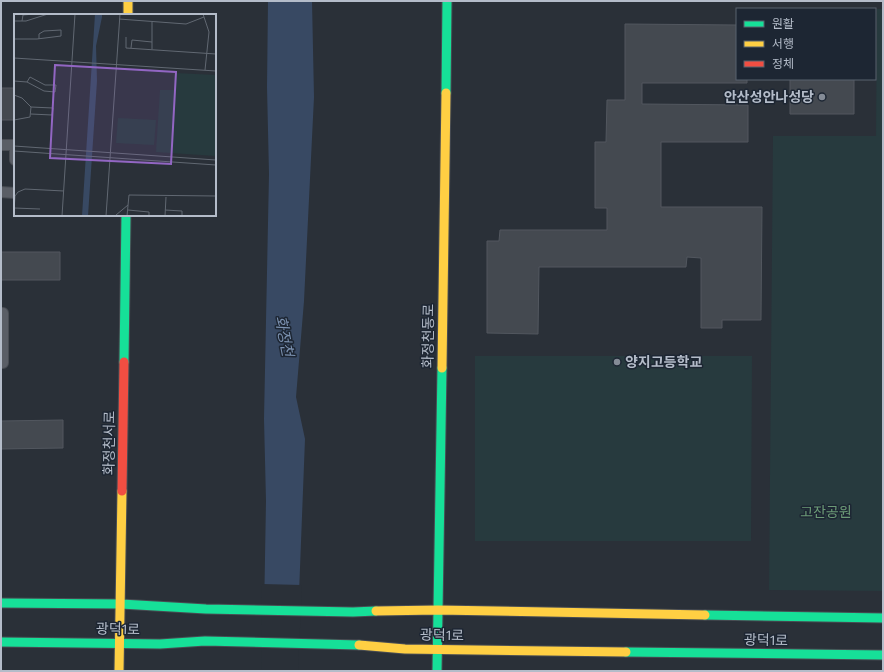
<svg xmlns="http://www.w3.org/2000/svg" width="884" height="672" font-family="'Fira Sans Condensed','Noto Sans KR',sans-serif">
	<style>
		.green { fill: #273a3e }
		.water { fill: #384963 }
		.pier { fill: #2a3038 }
		.building { fill: #444950; stroke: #52575f }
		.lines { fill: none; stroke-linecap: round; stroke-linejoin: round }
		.lane-casing { stroke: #484c53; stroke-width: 12 }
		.fast-casing { stroke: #484c53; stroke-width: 11 }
		.slow-casing { stroke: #484c53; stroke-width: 11 }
		.jam-casing { stroke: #484c53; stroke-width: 11 }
		.lane { stroke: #5a5e66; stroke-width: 10 }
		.fast { stroke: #16e098; stroke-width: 9 }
		.slow { stroke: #ffcf43; stroke-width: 9 }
		.jam { stroke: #f24e42; stroke-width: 9 }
		.poi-dot { fill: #848b96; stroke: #1d2633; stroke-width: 1.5 }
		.labels { text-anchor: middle; stroke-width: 3; stroke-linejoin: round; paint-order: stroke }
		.poi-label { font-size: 14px; font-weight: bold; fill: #b4bcc9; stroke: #1d2633; text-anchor: end }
		.street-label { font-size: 14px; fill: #b4bcc9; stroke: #1d2633 }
		.park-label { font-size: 14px; fill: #6b9a76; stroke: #1d2633 }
		.water-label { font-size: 15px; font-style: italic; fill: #7c92b1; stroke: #1d2633 }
		.inset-road { fill: none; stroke: #616872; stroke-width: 1 }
		.view { fill: #9266c3; fill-opacity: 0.15; stroke: #9266c3; stroke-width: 2 }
		.inset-edge { fill: none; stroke: #b4bcc9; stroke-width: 2 }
	</style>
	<rect width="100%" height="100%" fill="#2a3038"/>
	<path class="green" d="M 877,9 L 883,9 L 883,591 L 769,590 L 773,136 L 876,136 Z
		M 475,356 L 752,356 L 751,541 L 475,541 Z"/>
	<path class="water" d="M 268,1 L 312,1 L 314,97 L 304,301 L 296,397 L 305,439 L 296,671 L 263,671 L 266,501 L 264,419 L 269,174 L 267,87 Z"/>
	<path class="pier" d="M 262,584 L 302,585 L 298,671 L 261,671 Z"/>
	<path class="building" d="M 625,24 L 737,25 L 737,79 L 747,79 L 747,83 L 642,83 L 642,104 L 748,105 L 748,142 L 661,142 L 661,207 L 762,207 L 761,320 L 722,320 L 722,328 L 701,328 L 701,258 L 687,257 L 686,267 L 539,267 L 538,334 L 487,333 L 487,241 L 499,241 L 500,230 L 607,230 L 607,208 L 595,208 L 595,142 L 606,142 L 607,100 L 625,100 Z
		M 790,79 L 854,79 L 854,114 L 790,114 Z
		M 1,88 L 15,88 L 15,120 L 1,120 Z
		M 1,252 L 60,252 L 60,280 L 1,280 Z
		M 63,420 L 63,448 L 1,449 L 1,421 Z"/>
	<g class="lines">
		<defs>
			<path id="lane" d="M 1,145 L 15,145 L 15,160
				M 1,192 L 15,193
				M 1,313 L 3,313 L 3,363 L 1,363"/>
			<path id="fast" d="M 446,93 L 447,1
				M 124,362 L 126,215
				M 1,603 L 121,604 L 206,609 L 353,612 L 376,611
				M 705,615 L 883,618
				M 1,642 L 160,644 L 205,641 L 359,645
				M 626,652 L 883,655
				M 437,671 L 442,368"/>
			<path id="slow" d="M 128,1 L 128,15
				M 442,368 L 446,93
				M 376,611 L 438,610 L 705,615
				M 359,645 L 405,649 L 626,652
				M 119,671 L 122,491"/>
			<path id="jam" d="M 122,491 L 124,362"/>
		</defs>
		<use href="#lane" class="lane-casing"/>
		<use href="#fast" class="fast-casing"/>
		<use href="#slow" class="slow-casing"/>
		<use href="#jam" class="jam-casing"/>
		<use href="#lane" class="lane"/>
		<use href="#fast" class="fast"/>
		<use href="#slow" class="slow"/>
		<use href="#jam" class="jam"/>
	</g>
	<g class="poi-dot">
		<circle cx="822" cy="97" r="4"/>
		<circle cx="617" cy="362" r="4"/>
	</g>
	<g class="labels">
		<g class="poi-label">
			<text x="814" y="102">안산성안나성당</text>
			<text x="625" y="367" text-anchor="start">양지고등학교</text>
		</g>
		<g class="street-label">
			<text transform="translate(428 336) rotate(-89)" y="5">화정천동로</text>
			<text transform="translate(109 443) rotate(-89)" y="5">화정천서로</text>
			<text transform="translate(118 629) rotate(1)" y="5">광덕1로</text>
			<text transform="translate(442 635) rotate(1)" y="5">광덕1로</text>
			<text transform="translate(766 640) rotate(1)" y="5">광덕1로</text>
		</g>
		<g class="park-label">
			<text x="826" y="517">고잔공원</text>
		</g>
		<g class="water-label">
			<text transform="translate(284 336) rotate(79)" y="5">화정천</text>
		</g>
	</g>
	<g transform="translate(14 14)">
		<rect width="202" height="202" fill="#2a3038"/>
		<path d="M 161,59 L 202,61 L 202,142 L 142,138 L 146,76 L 160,76 ZM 104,104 L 142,106 L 140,131 L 102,129 Z" fill="#273a3e"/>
		<path d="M 81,0 L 88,0 L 88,3 L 82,32 L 83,67 L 74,202 L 68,202 Z" fill="#384963"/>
		<path class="inset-road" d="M 189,0 L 195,18 L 191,56M 105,5 L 172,10 L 190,3M 0,7 L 12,7 L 34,0M 8,7 L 9,1 L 20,0M 0,19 L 0,58M 112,23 L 112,34 L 202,40M 0,25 L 23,25 L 47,22 L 47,16 L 30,17 L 25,20 L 25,25M 117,34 L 118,26 L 138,28M 138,35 L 138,8M 0,44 L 202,57M 0,67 L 13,68 L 30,77 L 41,78 L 42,71 L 31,71 L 16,63 L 13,68M 0,81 L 8,84 L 17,93M 0,106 L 16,103 L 17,93 L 39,94 L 38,101 L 17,100M 0,132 L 202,146M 0,137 L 202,151M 0,194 L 26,195M 114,196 L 135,198 L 135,202M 151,196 L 168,197 L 168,202M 0,197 L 1,182 L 4,178 L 11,175 L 50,177M 102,201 L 114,191M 48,202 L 61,0M 92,202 L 106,0M 113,202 L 115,181 L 202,182M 151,202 L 152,183"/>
		<path class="view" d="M 41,51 L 162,58 L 157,150 L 36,144 Z"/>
		<rect width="202" height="202" class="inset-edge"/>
	</g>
	<rect width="884" height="672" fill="none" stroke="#b4bcc9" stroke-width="4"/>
	<rect x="736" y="8" width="140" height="72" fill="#1d2633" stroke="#59626f"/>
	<rect x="744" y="21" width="20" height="6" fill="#16e098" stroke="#59626f"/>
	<text x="772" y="28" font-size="12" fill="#b4bcc9">원활</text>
	<rect x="744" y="41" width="20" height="6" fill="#ffcf43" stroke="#59626f"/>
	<text x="772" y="48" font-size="12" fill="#b4bcc9">서행</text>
	<rect x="744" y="61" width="20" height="6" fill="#f24e42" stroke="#59626f"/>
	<text x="772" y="68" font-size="12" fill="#b4bcc9">정체</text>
</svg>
